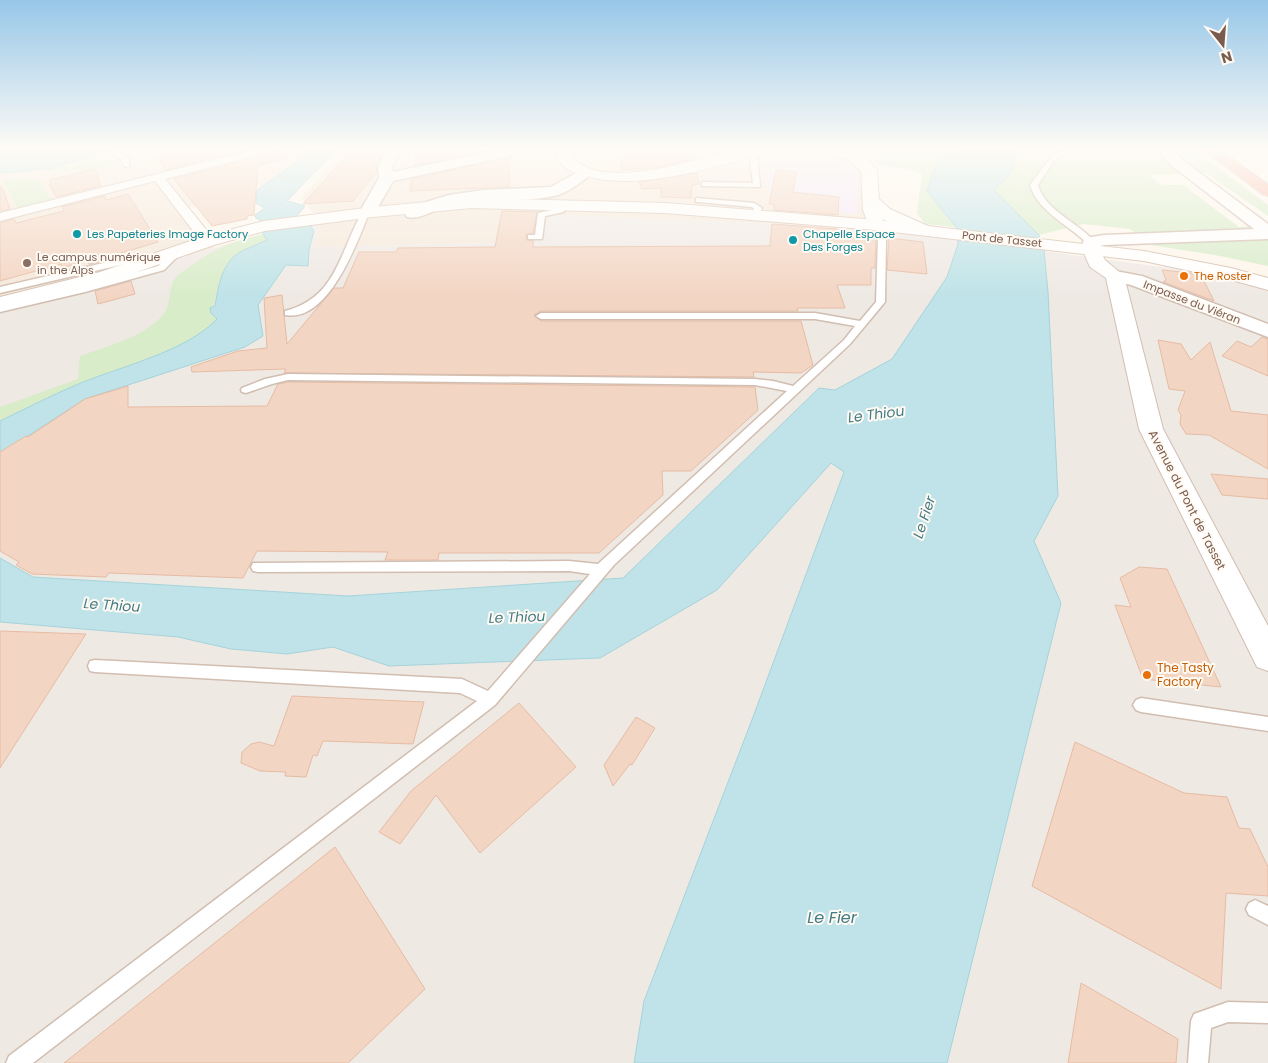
<svg xmlns="http://www.w3.org/2000/svg" width="1268" height="1063" font-family="Poppins,sans-serif">
	<style>
		.residential { fill: #f5e8da }
		.industrial { fill: #efe9e4 }
		.education { fill: #f3e8fa }
		.green { fill: #d8ecc9 }
		.water { fill: #bfe3e8; stroke: #a5d3da }
		.building { fill: #f3d5c3; stroke: #e6bba3 }
		.lines { fill: none; stroke-linecap: round; stroke-linejoin: round }
		.service-casing { stroke: #d1beb0; stroke-width: 3 }
		.pedestrian-casing { stroke: #d1beb0; stroke-width: 2 }
		.minor-casing { stroke: #d1beb0; stroke-width: 3 }
		.tertiary-casing { stroke: #d1beb0; stroke-width: 2 }
		.secondary-casing { stroke: #d6c0b0; stroke-width: 2 }
		.motorway-casing { stroke: #dad1cd; stroke-width: 2 }
		.service { fill: #fff; fill-rule: evenodd }
		.pedestrian { fill: #fff; fill-rule: evenodd }
		.minor { fill: #fff; fill-rule: evenodd }
		.tertiary { fill: #fff; fill-rule: evenodd }
		.secondary { fill: #fff; fill-rule: evenodd }
		.motorway { fill: #f7b7a3; fill-rule: evenodd }
		.culture-dot { fill: #0f9aa8; stroke: #fffaf3; stroke-width: 2 }
		.education-dot { fill: #8d6e63; stroke: #fffaf3; stroke-width: 2 }
		.food-dot { fill: #e8710a; stroke: #fffaf3; stroke-width: 2 }
		.labels { text-anchor: middle; stroke-width: 4; stroke-linejoin: round; paint-order: stroke }
		.far-culture-label { font-size: 11px; fill: #0d838f; stroke: #fffaf3; text-anchor: start }
		.far-street-label { font-size: 11px; fill: #7a5c4d; stroke: #fffaf3 }
		.far-education-label { font-size: 11px; fill: #785e54; stroke: #fffaf3; text-anchor: start }
		.far-food-label { font-size: 11px; fill: #c56008; stroke: #fffaf3; text-anchor: start }
		.street-label { font-size: 12px; fill: #7a5c4d; stroke: #fffaf3 }
		.food-label { font-size: 12px; fill: #c56008; stroke: #fffaf3; text-anchor: start }
		.water-label { font-size: 14px; font-style: italic; fill: #437c86; stroke: #fffaf3 }
		.near-water-label { font-size: 16px; font-style: italic; fill: #437c86; stroke: #fffaf3 }
	</style>
	<rect width="100%" height="100%" fill="#fdf6ec"/>
	<path class="residential" d="M 133,148 L 309,148 L 301,159 L 264,185 L 226,190 L 225,198 L 189,208 L 214,248 L 60,293 L 0,306 L 0,173 L 49,169 L 102,153 Z
		M 348,148 L 832,148 L 860,156 L 865,227 L 551,215 L 536,242 L 315,247 L 320,222 L 301,197 Z"/>
	<path class="industrial" d="M 551,215 L 865,227 L 1206,273 L 1268,291 L 1268,1063 L 0,1063 L 0,306 L 60,293 L 248,238 L 320,222 L 315,247 L 536,242 Z"/>
	<path class="education" d="M 805,152 L 829,155 L 853,165 L 858,172 L 857,214 L 771,206 L 763,156 Z"/>
	<path class="green" d="M 865,148 L 965,148 L 937,162 L 927,191 L 956,227 L 925,224 L 917,213 L 922,174 C 896,164 880,171 858,150 Z
		M 1015,148 L 1194,148 L 1204,158 L 1268,205 L 1268,216 L 1206,173 L 1148,175 L 1162,185 L 1183,185 L 1239,227 L 1268,226 L 1268,266 L 1215,255 L 1151,245 L 1130,229 L 1083,224 L 1039,235 L 994,190 L 1012,172 Z
		M 100,157 L 118,158 L 120,164 L 104,169 L 47,171 L 49,169 L 65,166 L 70,168 Z
		M 38,179 L 51,200 L 18,209 L 3,180 Z
		M 263,234 L 267,240 L 219,281 L 212,313 L 217,319 C 186,352 119,367 76,385 C 50,396 25,409 0,421 L 0,407 L 78,379 L 80,356 C 107,346 142,338 162,316 C 171,307 168,292 174,280 C 176,275 183,272 188,268 C 215,248 230,242 263,234 Z"/>
	<path class="water" d="M 0,148 L 133,148 L 102,153 L 49,169 L 0,173 Z
		M 309,148 L 338,148 L 287,201 L 305,206 L 296,217 L 310,225 L 314,231 L 309,249 L 308,266 L 286,265 L 258,305 L 263,336 L 245,347 L 85,399 L 0,454 L 0,421 C 25,409 50,396 76,385 C 118,367 186,352 217,319 L 211,313 L 210,308 L 215,306 C 218,287 222,261 242,251 C 250,247 259,244 267,240 L 263,234 L 265,223 L 256,218 L 255,215 L 265,208 L 256,203 L 257,190 L 301,159 Z
		M 965,148 L 1015,148 L 1012,172 L 994,190 L 1039,235 L 1044,250 L 1048,292 L 1058,496 L 1034,541 L 1061,603 L 947,1063 L 634,1063 L 644,1001 L 753,717 L 844,472 L 831,463 L 717,590 L 600,658 L 389,666 L 333,647 L 287,654 L 231,649 L 178,637 L 0,622 L 0,558 L 33,577 L 348,596 L 623,578 L 819,388 L 835,390 L 892,359 L 947,277 L 958,244 L 956,227 L 927,191 L 937,162 Z"/>
	<path class="building" d="M 172,148 L 254,148 L 166,170 L 153,152 Z
		M 280,148 L 301,148 L 301,154 L 258,166 L 254,215 L 247,216 L 247,219 L 212,226 L 174,179 L 277,152 Z
		M 354,148 L 386,148 L 376,166 L 377,172 L 353,201 L 303,204 Z
		M 417,148 L 477,148 L 479,152 L 414,166 Z
		M 619,148 L 684,148 L 694,159 L 659,167 L 622,170 Z
		M 509,158 L 509,187 L 410,191 L 412,179 Z
		M 95,169 L 101,186 L 56,197 L 49,184 L 51,183 L 49,180 Z
		M 776,170 L 797,172 L 793,192 L 839,197 L 838,215 L 774,210 L 774,205 L 769,204 Z
		M 697,173 L 699,184 L 692,185 L 691,198 L 661,197 L 661,188 L 642,189 L 639,182 Z
		M 0,187 L 2,187 L 10,209 L 0,211 Z
		M 128,194 L 158,242 L 121,253 L 122,257 L 89,264 L 88,260 L 62,268 L 61,264 L 0,281 L 0,223 L 14,219 L 16,223 L 64,211 L 62,207 L 105,196 L 106,200 Z
		M 502,211 L 537,212 L 533,233 L 526,235 L 527,240 L 533,241 L 533,247 L 770,246 L 772,224 L 837,229 L 837,232 L 876,236 L 875,268 L 871,268 L 871,285 L 837,285 L 845,308 L 797,308 L 798,311 L 541,311 L 534,315 L 541,321 L 801,321 L 813,365 L 801,373 L 753,372 L 754,377 L 284,373 L 286,369 L 192,372 L 191,367 L 238,351 L 267,348 L 264,298 L 282,295 L 287,344 L 334,288 L 343,288 L 359,252 L 396,252 L 398,248 L 495,247 Z
		M 889,238 L 923,242 L 927,274 L 887,270 Z
		M 1162,270 L 1191,273 L 1196,276 L 1202,277 L 1214,301 L 1163,282 L 1166,280 Z
		M 131,281 L 135,294 L 98,304 L 95,291 Z
		M 1262,337 L 1268,339 L 1268,376 L 1222,356 L 1237,341 L 1251,347 Z
		M 1158,340 L 1181,344 L 1191,360 L 1210,342 L 1231,411 L 1268,415 L 1268,469 L 1209,435 L 1186,434 L 1180,424 L 1181,415 L 1178,410 L 1185,391 L 1169,389 Z
		M 288,382 L 755,387 L 758,410 L 691,471 L 662,471 L 663,495 L 599,553 L 439,553 L 438,560 L 385,560 L 388,552 L 257,551 L 243,578 L 109,573 L 106,577 L 32,574 L 16,565 L 19,562 L 0,551 L 0,452 L 26,436 L 28,437 L 85,399 L 128,386 L 128,407 L 267,406 L 278,384 Z
		M 1211,474 L 1268,479 L 1268,499 L 1222,495 Z
		M 1139,567 L 1167,569 L 1221,687 L 1143,679 L 1115,605 L 1131,607 L 1120,578 Z
		M 0,631 L 86,634 L 0,768 Z
		M 292,696 L 424,702 L 413,744 L 323,741 L 317,756 L 313,755 L 306,777 L 285,776 L 286,772 L 260,771 L 241,763 L 242,752 L 251,744 L 259,742 L 274,746 Z
		M 519,703 L 576,767 L 480,853 L 436,795 L 400,844 L 379,832 L 411,791 Z
		M 636,717 L 655,728 L 632,765 L 630,764 L 613,786 L 604,765 Z
		M 1075,742 L 1184,793 L 1227,797 L 1239,828 L 1250,829 L 1268,867 L 1268,896 L 1226,893 L 1221,989 L 1032,886 Z
		M 335,847 L 425,989 L 348,1063 L 64,1063 Z
		M 1081,983 L 1178,1039 L 1176,1063 L 1068,1063 Z"/>
	<g class="lines">
		<defs>
			<path id="service" d="M 112,151 C 123,151 131,156 129,167 L 125,167 C 120,158 120,156 110,154 L 109,153 Z
				M 749,151 L 753,151 L 757,156 L 760,187 L 702,186 L 702,182 L 705,182 L 753,183 Z
				M 1059,151 L 1064,152 L 1053,162 L 1038,185 C 1045,211 1078,222 1095,242 L 1094,244 L 1088,244 C 1070,226 1037,211 1030,185 L 1049,160 Z
				M 696,198 L 754,203 L 762,208 L 759,216 L 756,216 L 752,214 L 754,209 L 752,207 L 699,202 L 696,202 Z
				M 561,208 L 564,208 L 564,212 L 545,216 L 542,239 L 528,239 L 528,235 L 535,235 L 538,213 Z
				M 360,216 L 367,218 C 355,248 327,323 285,315 L 285,311 C 335,298 339,256 360,216 Z
				M 887,225 L 893,225 L 894,232 L 886,238 L 885,302 L 850,344 L 614,565 L 495,705 L 33,1063 L 6,1063 L 9,1056 L 477,701 L 460,693 L 95,672 L 90,671 L 88,666 L 90,661 L 95,660 L 462,679 L 488,691 L 590,574 L 569,571 L 258,572 L 253,571 L 251,567 L 253,563 L 569,561 L 598,564 L 787,391 L 755,385 L 288,380 L 272,384 L 246,393 L 242,392 L 241,390 L 242,388 L 265,379 L 288,374 L 755,379 L 773,381 L 793,386 L 844,340 L 855,326 L 815,319 L 541,319 L 536,316 L 541,313 L 815,313 L 860,321 L 876,302 L 878,237 L 886,231 Z
				M 175,250 L 182,252 L 164,270 L 85,292 L 0,312 L 0,306 L 80,288 L 158,266 Z
				M 153,256 L 156,257 L 156,261 L 129,263 L 0,293 L 0,287 L 129,257 Z
				M 1141,698 L 1268,717 L 1268,731 L 1141,712 L 1136,710 L 1133,705 L 1136,700 Z
				M 1255,900 L 1268,906 L 1268,925 L 1249,915 L 1246,909 L 1249,903 Z
				M 1228,1002 L 1268,1003 L 1268,1023 L 1228,1022 L 1211,1028 L 1208,1063 L 1188,1063 L 1191,1021 L 1194,1014 Z"/>
			<path id="pedestrian" d="M 261,148 L 278,148 L 277,150 L 165,179 L 213,238 L 214,241 L 213,244 L 203,244 L 155,181 L 0,221 L 0,213 Z"/>
			<path id="minor" d="M 388,148 L 402,148 L 392,167 L 393,172 L 508,148 L 534,148 L 527,152 L 393,181 L 373,216 L 361,216 L 359,213 L 379,178 L 378,167 Z
				M 1160,148 L 1174,148 L 1174,151 L 1181,159 L 1268,224 L 1268,239 L 1104,245 L 1100,246 L 1097,253 L 1091,254 L 1085,253 C 1081,248 1082,243 1085,238 L 1104,235 L 1254,229 L 1171,165 L 1160,152 Z
				M 585,168 L 590,169 L 592,172 L 590,175 C 580,183 570,191 558,195 C 524,204 488,196 454,203 C 439,206 422,221 407,217 L 405,214 L 407,211 L 426,202 L 449,195 L 483,190 L 551,187 Z
				M 1115,271 L 1142,276 L 1268,324 L 1268,337 L 1131,285 L 1109,280 L 1106,276 L 1109,272 Z"/>
			<path id="tertiary" d="M 558,148 L 572,148 L 574,159 C 610,194 706,153 749,148 C 757,147 767,147 775,148 L 773,151 C 715,166 633,195 576,173 C 564,169 555,161 558,148 Z
				M 818,148 C 840,148 862,150 877,170 L 879,199 L 890,209 L 928,226 L 931,230 L 928,234 C 914,237 896,225 882,219 L 885,225 L 882,229 L 876,230 L 870,229 L 863,210 L 861,171 L 847,159 L 820,151 Z
				M 1091,244 L 1097,245 L 1105,260 L 1124,276 L 1163,429 L 1268,626 L 1268,671 L 1257,667 L 1139,429 L 1106,278 L 1090,267 L 1082,249 L 1085,245 Z"/>
			<path id="secondary" d="M 472,198 L 665,203 L 876,220 L 1144,251 L 1231,268 L 1268,278 L 1268,290 L 1228,279 L 1144,261 L 876,230 L 665,213 L 472,208 L 373,217 L 265,231 L 214,245 L 114,280 L 0,309 L 0,297 L 100,272 L 202,237 L 264,221 L 373,207 Z"/>
			<path id="motorway" d="M 1201,148 L 1217,148 L 1268,184 L 1268,196 L 1262,194 Z"/>
		</defs>
		<use href="#service" class="service-casing"/>
		<use href="#pedestrian" class="pedestrian-casing"/>
		<use href="#minor" class="minor-casing"/>
		<use href="#tertiary" class="tertiary-casing"/>
		<use href="#secondary" class="secondary-casing"/>
		<use href="#motorway" class="motorway-casing"/>
		<use href="#service" class="service"/>
		<use href="#pedestrian" class="pedestrian"/>
		<use href="#minor" class="minor"/>
		<use href="#tertiary" class="tertiary"/>
		<use href="#secondary" class="secondary"/>
		<use href="#motorway" class="motorway"/>
	</g>
	<linearGradient id="sky" x2="0" y2="1"><stop stop-color="#97c7e8"/><stop offset="0.5" stop-color="#fefbf6"/><stop offset="1" stop-color="#fefbf6" stop-opacity="0"/></linearGradient>
	<rect width="1268" height="297" fill="url(#sky)"/>
	<g class="culture-dot">
		<circle cx="77" cy="234" r="5"/>
		<circle cx="793" cy="240" r="5"/>
	</g>
	<circle class="education-dot" cx="27" cy="263" r="5"/>
	<g class="food-dot">
		<circle cx="1184" cy="276" r="5"/>
		<circle cx="1147" cy="675" r="5"/>
	</g>
	<g class="labels">
		<g class="far-culture-label">
			<text x="87" y="238">Les Papeteries Image Factory</text>
			<text x="803" y="238">Chapelle Espace<tspan x="803" dy="13">Des Forges</tspan></text>
		</g>
		<g class="far-street-label">
			<text transform="translate(1002 239) rotate(6)" y="4">Pont de Tasset</text>
			<text transform="translate(1192 302) rotate(21)" y="4">Impasse du Viéran</text>
		</g>
		<g class="far-education-label">
			<text x="37" y="261">Le campus numérique<tspan x="37" dy="13">in the Alps</tspan></text>
		</g>
		<g class="far-food-label">
			<text x="1194" y="280">The Roster</text>
		</g>
		<g class="street-label">
			<text transform="translate(1187 500) rotate(63)" y="4">Avenue du Pont de Tasset</text>
		</g>
		<g class="food-label">
			<text x="1157" y="672">The Tasty<tspan x="1157" dy="14">Factory</tspan></text>
		</g>
		<g class="water-label">
			<text transform="translate(876 414) rotate(-7)" y="5">Le Thiou</text>
			<text transform="translate(924 517) rotate(-72)" y="5">Le Fier</text>
			<text transform="translate(112 605) rotate(4)" y="5">Le Thiou</text>
			<text transform="translate(517 617) rotate(-2)" y="5">Le Thiou</text>
		</g>
		<g class="near-water-label">
			<text x="832" y="923">Le Fier</text>
		</g>
	</g>
	<g transform="translate(1223 45) rotate(163)" stroke="#fffaf3" stroke-width="4" paint-order="stroke">
	<path d="M0-4L9 19L0 12L-9 19Z" fill="#7a5c4d"/>
	<text y="-8" font-size="14" font-weight="bold" text-anchor="middle" fill="#7a5c4d">N</text>
	</g>
</svg>
